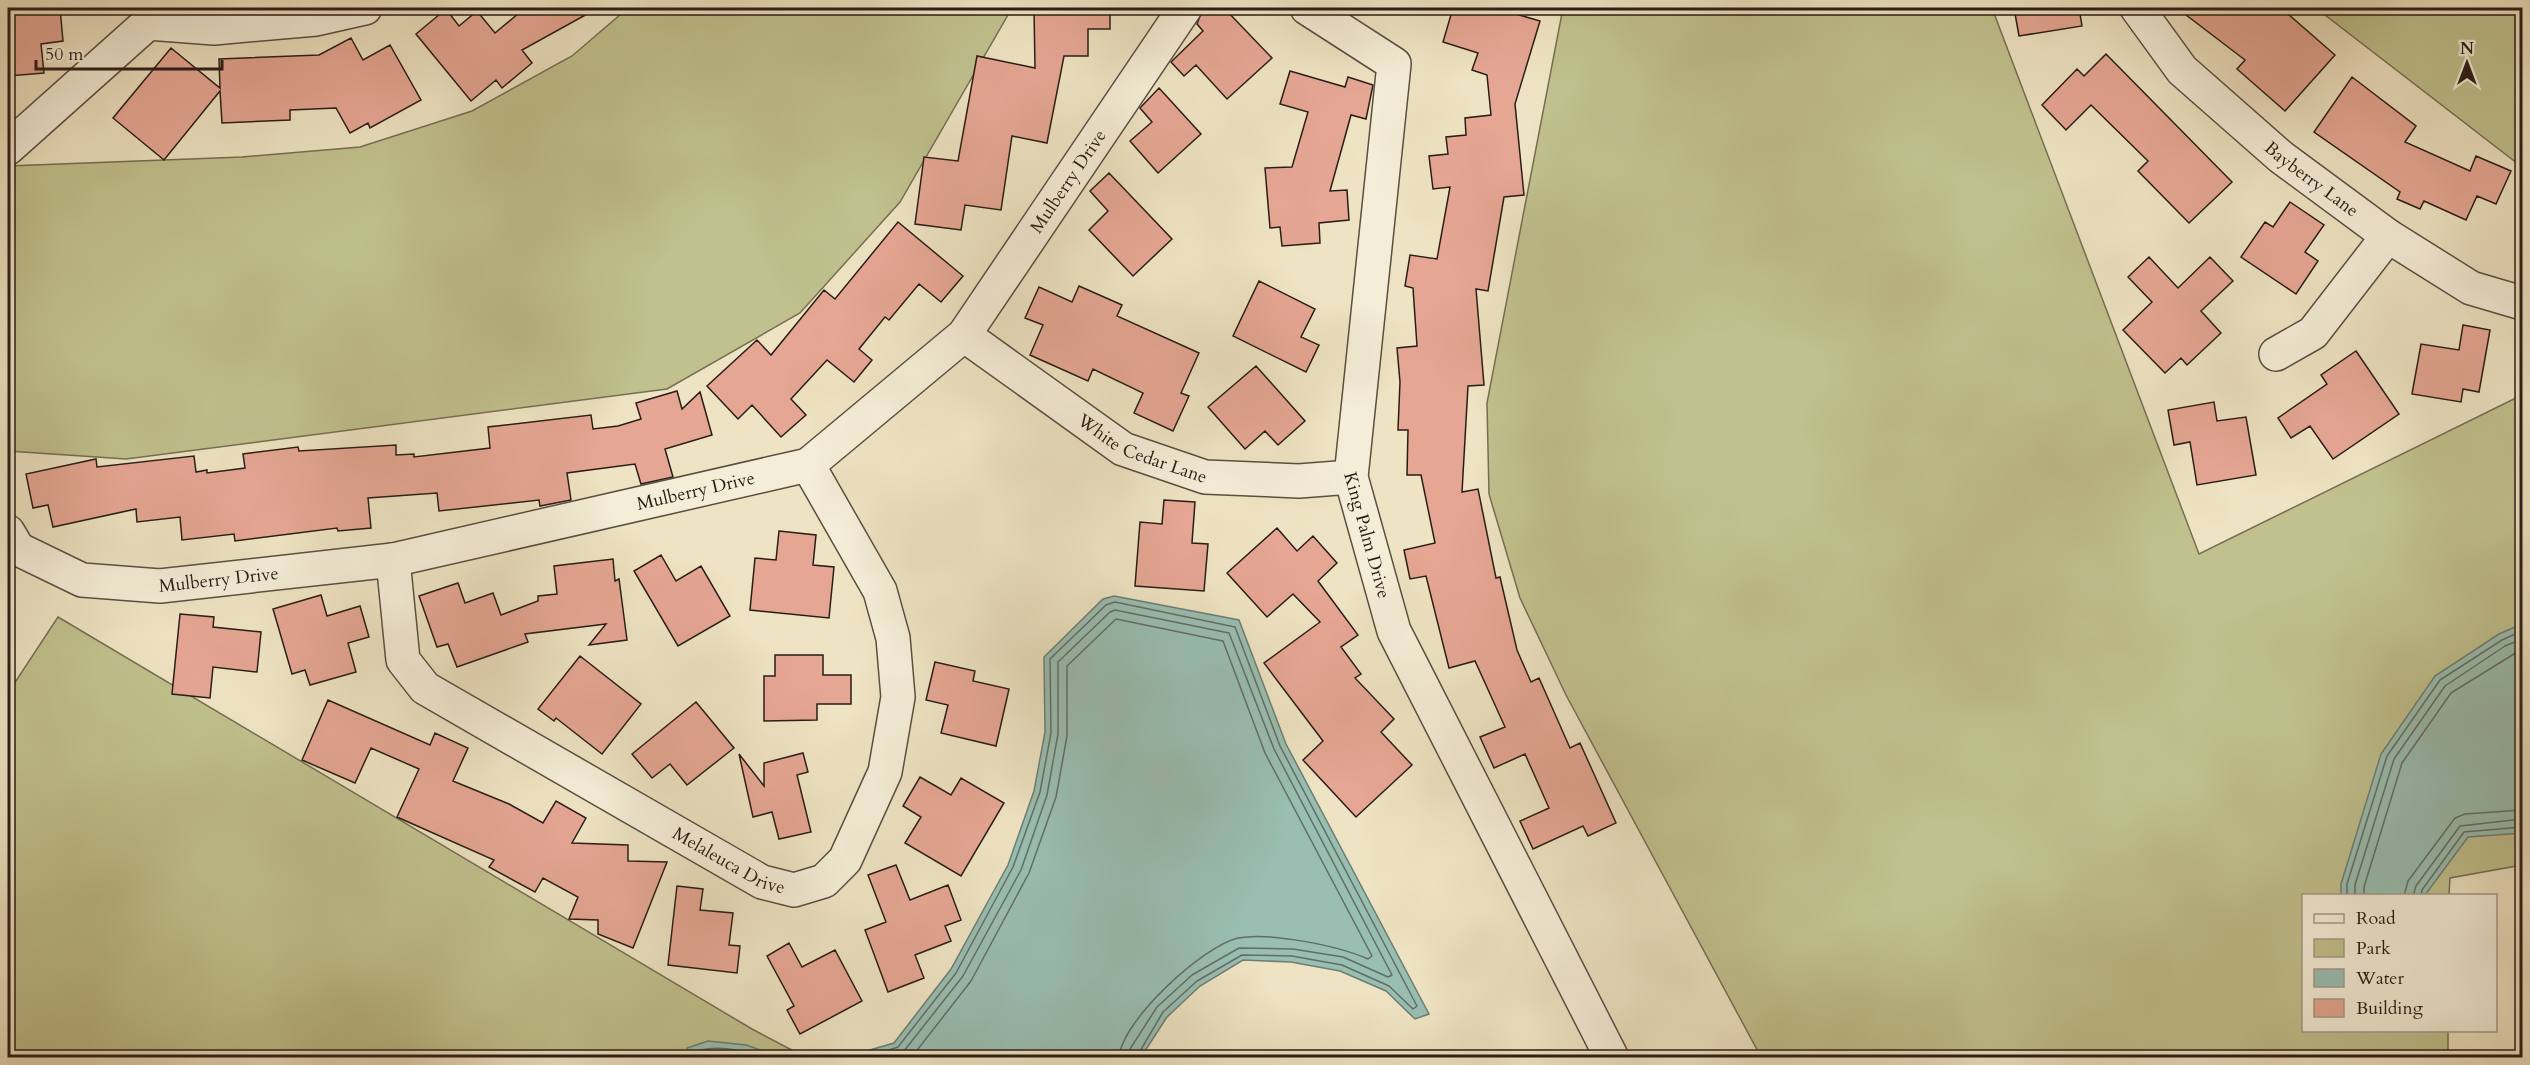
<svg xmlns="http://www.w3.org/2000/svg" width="2530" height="1065" font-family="Cardo,serif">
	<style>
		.green { fill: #c0c18e; stroke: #756f53; stroke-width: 1.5 }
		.water { fill: #99beb2; stroke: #6d7e74; stroke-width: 1.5 }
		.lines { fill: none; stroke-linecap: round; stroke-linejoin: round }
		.shore { stroke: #626e65; stroke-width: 1.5 }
		.building { fill: #e5a693; stroke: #2a1d18; stroke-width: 1.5 }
		.minor-casing { stroke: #5b4e42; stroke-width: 36 }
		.minor { stroke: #f4edd7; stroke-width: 33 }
		.labels { text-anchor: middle; stroke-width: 6; stroke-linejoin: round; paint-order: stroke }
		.street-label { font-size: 18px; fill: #2a1d18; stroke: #f4edd7 }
	</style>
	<rect width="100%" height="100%" fill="#eee3c2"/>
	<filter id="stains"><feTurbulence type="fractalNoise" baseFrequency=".00333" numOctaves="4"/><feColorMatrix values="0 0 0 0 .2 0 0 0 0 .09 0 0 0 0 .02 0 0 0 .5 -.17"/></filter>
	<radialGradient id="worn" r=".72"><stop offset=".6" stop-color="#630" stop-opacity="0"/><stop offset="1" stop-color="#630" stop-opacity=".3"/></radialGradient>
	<path class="green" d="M 628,8 L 1012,8 L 900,202 L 800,313 L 667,389 L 126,459 L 8,451 L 8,166 L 242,157 L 360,147 L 472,111 L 572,56 Z
		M 1563,8 L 1992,8 L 2199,554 L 2522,395 L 2522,865 L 2450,878 L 2449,895 L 2304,896 L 2304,1030 L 2448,1031 L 2448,1057 L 1761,1057 L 1566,695 L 1520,598 L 1489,494 L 1487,403 Z
		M 2316,8 L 2522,8 L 2522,167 Z
		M 58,617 L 752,1029 L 805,1057 L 8,1058 L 8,693 Z"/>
	<path class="water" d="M 1114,596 L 1239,620 L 1286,744 L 1429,1014 L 1415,1019 L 1386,991 L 1340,971 L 1291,962 L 1243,960 L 1200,986 L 1167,1017 L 1141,1057 L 686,1057 L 687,1048 L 708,1041 L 746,1045 L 775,1055 L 817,1052 L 849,1056 L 894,1043 L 951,969 L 1008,865 L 1034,791 L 1045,732 L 1044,657 L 1103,599 Z
		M 2522,624 L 2522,833 L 2468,837 L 2425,895 L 2341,895 L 2341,884 L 2381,754 L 2435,676 L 2499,634 Z"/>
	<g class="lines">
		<path class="shore" d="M 2347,896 L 2347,884 L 2387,756 L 2440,680 L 2502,640 L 2522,631
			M 2355,896 L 2355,885 L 2394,759 L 2445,686 L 2505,646 L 2522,639
			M 2364,896 L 2364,887 L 2402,763 L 2451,693 L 2522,649
			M 2404,896 L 2408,881 L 2455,818 L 2465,814 L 2522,810
			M 2413,896 L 2416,886 L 2460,826 L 2522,819
			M 2421,896 L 2422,890 L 2464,832 L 2522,827
			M 692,1058 L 694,1052 C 717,1044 741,1050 764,1058
			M 866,1058 L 898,1047 L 956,973 L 1013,867 L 1040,792 L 1051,733 L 1050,659 L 1106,605 L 1115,602 L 1235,627 L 1280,746 L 1417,1006 L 1413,1009 L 1389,986 L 1342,965 L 1292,956 L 1242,955 L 1197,981 L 1163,1012 L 1136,1058
			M 892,1058 L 904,1051 L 963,976 L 1021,870 L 1047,795 L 1058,734 L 1058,662 L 1110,612 L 1115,610 L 1229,633 L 1274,749 L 1392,975 L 1388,977 L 1343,957 L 1293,949 L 1239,948 L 1192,975 L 1157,1007 L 1130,1049 L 1129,1058
			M 911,1058 L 971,981 L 1029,873 L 1056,797 L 1067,736 L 1067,666 L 1116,619 L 1223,641 L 1265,753 L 1372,956 L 1368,959 C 1339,946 1270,932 1238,938 C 1203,946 1121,1021 1119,1058"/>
	</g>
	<path class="building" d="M 8,8 L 27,8 L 27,10 L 60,8 L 63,41 L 41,44 L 44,73 L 8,76 Z
		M 525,8 L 598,8 L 522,50 L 532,63 L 502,88 L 496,80 L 471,101 L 416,34 L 446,9 L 459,26 L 477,11 L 495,33 Z
		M 1034,8 L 1110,8 L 1110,29 L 1088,29 L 1088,56 L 1064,56 L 1047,143 L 1012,136 L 1001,210 L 965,205 L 961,230 L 915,224 L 924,157 L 958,161 L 977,56 L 1035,68 Z
		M 1203,8 L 1224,8 L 1272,58 L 1227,99 L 1196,65 L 1184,76 L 1171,62 L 1203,31 L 1197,24 Z
		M 1453,8 L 1495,8 L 1540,21 L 1515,104 L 1524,195 L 1504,197 L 1488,291 L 1476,289 L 1484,385 L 1468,386 L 1462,492 L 1478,489 L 1496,578 L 1500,577 L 1517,650 L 1531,682 L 1539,678 L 1570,748 L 1580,743 L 1616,823 L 1588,836 L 1583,826 L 1533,849 L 1520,821 L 1549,808 L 1525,754 L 1494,768 L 1480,737 L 1505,727 L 1475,661 L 1449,668 L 1426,576 L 1410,579 L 1404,550 L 1435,543 L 1421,475 L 1407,475 L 1408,430 L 1398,430 L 1400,382 L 1397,348 L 1417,346 L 1413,288 L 1405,286 L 1410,255 L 1437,259 L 1450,187 L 1433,189 L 1429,156 L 1448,154 L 1446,137 L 1466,135 L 1465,118 L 1491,115 L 1487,75 L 1472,70 L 1478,53 L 1443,42 Z
		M 2014,8 L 2079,8 L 2082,26 L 2019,36 Z
		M 2177,8 L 2281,8 L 2335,55 L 2285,111 L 2237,69 L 2245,60 Z
		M 351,38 L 363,60 L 390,45 L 421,100 L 370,128 L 368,123 L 350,133 L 336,108 L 290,110 L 290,120 L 222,123 L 220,91 L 164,160 L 113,118 L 171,48 L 220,88 L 219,59 L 319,55 Z
		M 2106,54 L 2232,182 L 2189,223 L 2138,171 L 2148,161 L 2091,105 L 2066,130 L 2042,105 L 2077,69 L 2084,76 Z
		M 1290,71 L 1345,87 L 1348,77 L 1373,85 L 1366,119 L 1351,115 L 1330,191 L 1347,190 L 1349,220 L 1319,223 L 1320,243 L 1282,246 L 1280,227 L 1270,228 L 1265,168 L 1292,167 L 1308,112 L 1280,104 Z
		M 2352,77 L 2416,126 L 2405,142 L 2470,171 L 2476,156 L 2511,171 L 2496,204 L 2477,196 L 2466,220 L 2424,201 L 2420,209 L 2397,199 L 2400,192 L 2314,132 Z
		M 1159,88 L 1201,134 L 1158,173 L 1130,141 L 1152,122 L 1140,108 Z
		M 1109,173 L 1172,239 L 1133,276 L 1089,230 L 1108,211 L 1090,191 Z
		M 2290,202 L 2324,225 L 2305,252 L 2318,261 L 2296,294 L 2241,257 L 2265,222 L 2273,227 Z
		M 898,222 L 963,276 L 941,302 L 919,284 L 889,320 L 885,317 L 859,349 L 872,360 L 854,382 L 827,360 L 791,399 L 806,415 L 781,437 L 752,405 L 738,419 L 707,386 L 757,340 L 771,355 L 824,290 L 835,299 Z
		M 2149,257 L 2178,288 L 2210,257 L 2233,281 L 2201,311 L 2221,333 L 2187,365 L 2181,358 L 2165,373 L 2123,330 L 2152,302 L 2128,277 Z
		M 1259,281 L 1315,309 L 1301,337 L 1319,345 L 1306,372 L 1233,336 Z
		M 1079,286 L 1122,305 L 1117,316 L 1199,353 L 1181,393 L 1189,396 L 1173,431 L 1134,413 L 1143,393 L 1093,369 L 1088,381 L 1030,355 L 1043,325 L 1025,318 L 1039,287 L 1072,302 Z
		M 2463,325 L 2490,330 L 2479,392 L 2463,389 L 2461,402 L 2412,394 L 2421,344 L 2459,350 Z
		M 2356,351 L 2399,414 L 2333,459 L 2310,426 L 2291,438 L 2278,418 L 2327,384 L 2321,375 Z
		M 1256,366 L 1305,421 L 1278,445 L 1265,431 L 1245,449 L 1208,407 Z
		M 677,391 L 682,409 L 700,392 L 712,435 L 665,449 L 673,477 L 641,484 L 635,464 L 567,473 L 571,500 L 540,506 L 539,500 L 439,511 L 437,493 L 368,498 L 371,528 L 338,531 L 337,528 L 235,541 L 234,534 L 182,540 L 180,517 L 137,522 L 136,509 L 53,527 L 48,505 L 33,508 L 26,474 L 96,459 L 97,467 L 194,456 L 196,472 L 207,470 L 207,473 L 245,468 L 243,454 L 298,447 L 299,451 L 396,445 L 396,455 L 414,454 L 414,457 L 490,448 L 488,427 L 591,415 L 593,429 L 618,426 L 641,419 L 636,403 Z
		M 2214,402 L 2217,421 L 2246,417 L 2256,475 L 2197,485 L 2190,442 L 2174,445 L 2168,410 Z
		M 1164,500 L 1195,502 L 1192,543 L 1208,544 L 1204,591 L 1135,586 L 1140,522 L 1162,524 Z
		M 1277,528 L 1297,551 L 1313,536 L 1337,563 L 1318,581 L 1358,635 L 1341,647 L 1361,674 L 1355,678 L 1394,719 L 1381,732 L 1412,765 L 1356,817 L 1303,760 L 1323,741 L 1264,663 L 1320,622 L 1293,594 L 1267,617 L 1227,573 Z
		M 779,531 L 816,535 L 813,565 L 834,567 L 829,618 L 750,610 L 755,558 L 776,560 Z
		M 661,555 L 676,581 L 701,566 L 730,616 L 678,646 L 634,571 Z
		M 613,559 L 615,581 L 619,579 L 627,640 L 589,645 L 606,624 L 525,634 L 528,642 L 457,667 L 448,644 L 437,647 L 419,596 L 458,583 L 465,603 L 493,593 L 501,615 L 538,601 L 538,596 L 557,594 L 554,566 Z
		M 321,595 L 327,616 L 360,606 L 369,637 L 348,643 L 356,672 L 310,685 L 305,670 L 292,674 L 273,609 Z
		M 180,614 L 214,617 L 213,627 L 261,632 L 257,672 L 213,667 L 210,698 L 172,694 Z
		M 775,655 L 823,655 L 823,675 L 851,675 L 851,704 L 817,704 L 817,720 L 764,721 L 764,676 L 775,676 Z
		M 580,656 L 641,704 L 602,754 L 556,718 L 554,721 L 538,709 Z
		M 935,662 L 975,671 L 973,681 L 1009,689 L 996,746 L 941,733 L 948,705 L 926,700 Z
		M 328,700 L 430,745 L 435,733 L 468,748 L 453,781 L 509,804 L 543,823 L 556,801 L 586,818 L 572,843 L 628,845 L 628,861 L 667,862 L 633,948 L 598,934 L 598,920 L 569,919 L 578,897 L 543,878 L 535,892 L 489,867 L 494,860 L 397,817 L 419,769 L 371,748 L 355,783 L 302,760 Z
		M 696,702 L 734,748 L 687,785 L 670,764 L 652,778 L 632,754 Z
		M 803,753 L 808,772 L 797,775 L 811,832 L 779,839 L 772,812 L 753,817 L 739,754 L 764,786 L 764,763 Z
		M 920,777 L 951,795 L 961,778 L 1004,803 L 961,876 L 905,843 L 921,817 L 903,806 Z
		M 896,865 L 910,900 L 948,885 L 961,920 L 945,926 L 951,941 L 915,955 L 924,978 L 888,992 L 865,930 L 886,922 L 868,875 Z
		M 677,886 L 703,889 L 700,910 L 733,913 L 729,945 L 740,946 L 737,973 L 668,965 Z
		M 789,943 L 802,967 L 835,950 L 862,1001 L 800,1034 L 787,1010 L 794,1006 L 767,956 Z"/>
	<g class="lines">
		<defs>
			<g id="minor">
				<path id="s1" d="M 1307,8 L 1394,64 L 1351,477 L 1394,631 L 1612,1058"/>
				<path id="s2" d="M 2137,8 L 2182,70 L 2281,157 L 2388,236 L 2471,288 L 2522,303"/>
				<path d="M 8,148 L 148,23 L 214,28 L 316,19 L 365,8"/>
				<path id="s3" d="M 964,335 L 1123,449 L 1205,477 L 1299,481 L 1351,477"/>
				<path d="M 2276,354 L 2313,333 L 2388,236"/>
				<path id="s4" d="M 8,532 L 18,549 L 82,580 L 160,586 L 393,560 L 808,465 L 964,335 L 1185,8"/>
				<path id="s5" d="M 393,560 L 403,660 L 425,688 L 762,882 L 794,890 L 824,881 L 845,860 L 885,772 L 898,697 L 893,638 L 880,591 L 808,465"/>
			</g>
		</defs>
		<use href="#minor" class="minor-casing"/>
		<use href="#minor" class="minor"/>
	</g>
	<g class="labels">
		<g class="street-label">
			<text dy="6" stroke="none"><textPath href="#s2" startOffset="246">Bayberry Lane</textPath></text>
			<text dy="6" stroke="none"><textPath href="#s4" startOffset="1218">Mulberry Drive</textPath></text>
			<text dy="6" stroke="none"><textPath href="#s3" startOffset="213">White Cedar Lane</textPath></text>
			<text dy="6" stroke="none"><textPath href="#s4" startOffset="714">Mulberry Drive</textPath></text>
			<text dy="6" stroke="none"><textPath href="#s1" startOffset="579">King Palm Drive</textPath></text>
			<text dy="6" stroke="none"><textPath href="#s4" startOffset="228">Mulberry Drive</textPath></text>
			<text dy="6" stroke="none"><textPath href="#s5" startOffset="486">Melaleuca Drive</textPath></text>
		</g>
	</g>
	<rect width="2530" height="1065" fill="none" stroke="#eee3c2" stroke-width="30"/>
	<rect x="9" y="9" width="2512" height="1047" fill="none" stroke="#2a1d18" stroke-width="3"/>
	<rect x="15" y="15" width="2500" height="1035" fill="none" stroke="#2a1d18" stroke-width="1.5"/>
	<rect x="2302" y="894" width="195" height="138" fill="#f4edd7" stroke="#a39a8b" stroke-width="1.5"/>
	<rect x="2314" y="914" width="30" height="9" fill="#f4edd7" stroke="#a39a8b" stroke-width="1.5"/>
	<text x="2356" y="924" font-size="18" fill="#2a1d18">Road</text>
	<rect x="2314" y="939" width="30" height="18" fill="#c0c18e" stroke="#a39a8b" stroke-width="1.5"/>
	<text x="2356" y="954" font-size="18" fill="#2a1d18">Park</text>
	<rect x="2314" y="969" width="30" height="18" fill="#99beb2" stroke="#a39a8b" stroke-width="1.5"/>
	<text x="2356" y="984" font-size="18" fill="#2a1d18">Water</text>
	<rect x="2314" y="999" width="30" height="18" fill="#e5a693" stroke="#a39a8b" stroke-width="1.5"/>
	<text x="2356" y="1014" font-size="18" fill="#2a1d18">Building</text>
	<g transform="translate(2467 63)" stroke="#f4edd7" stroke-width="4.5" paint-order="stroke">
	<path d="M0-4.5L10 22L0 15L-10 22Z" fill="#2a1d18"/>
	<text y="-9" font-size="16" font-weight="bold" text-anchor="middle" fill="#2a1d18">N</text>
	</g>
	<path d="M36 60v9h186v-9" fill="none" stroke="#2a1d18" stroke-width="3"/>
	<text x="45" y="60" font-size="18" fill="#2a1d18" stroke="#f4edd7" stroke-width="4.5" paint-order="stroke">50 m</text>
	<rect width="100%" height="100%" filter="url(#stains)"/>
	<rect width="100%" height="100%" fill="url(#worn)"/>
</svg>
